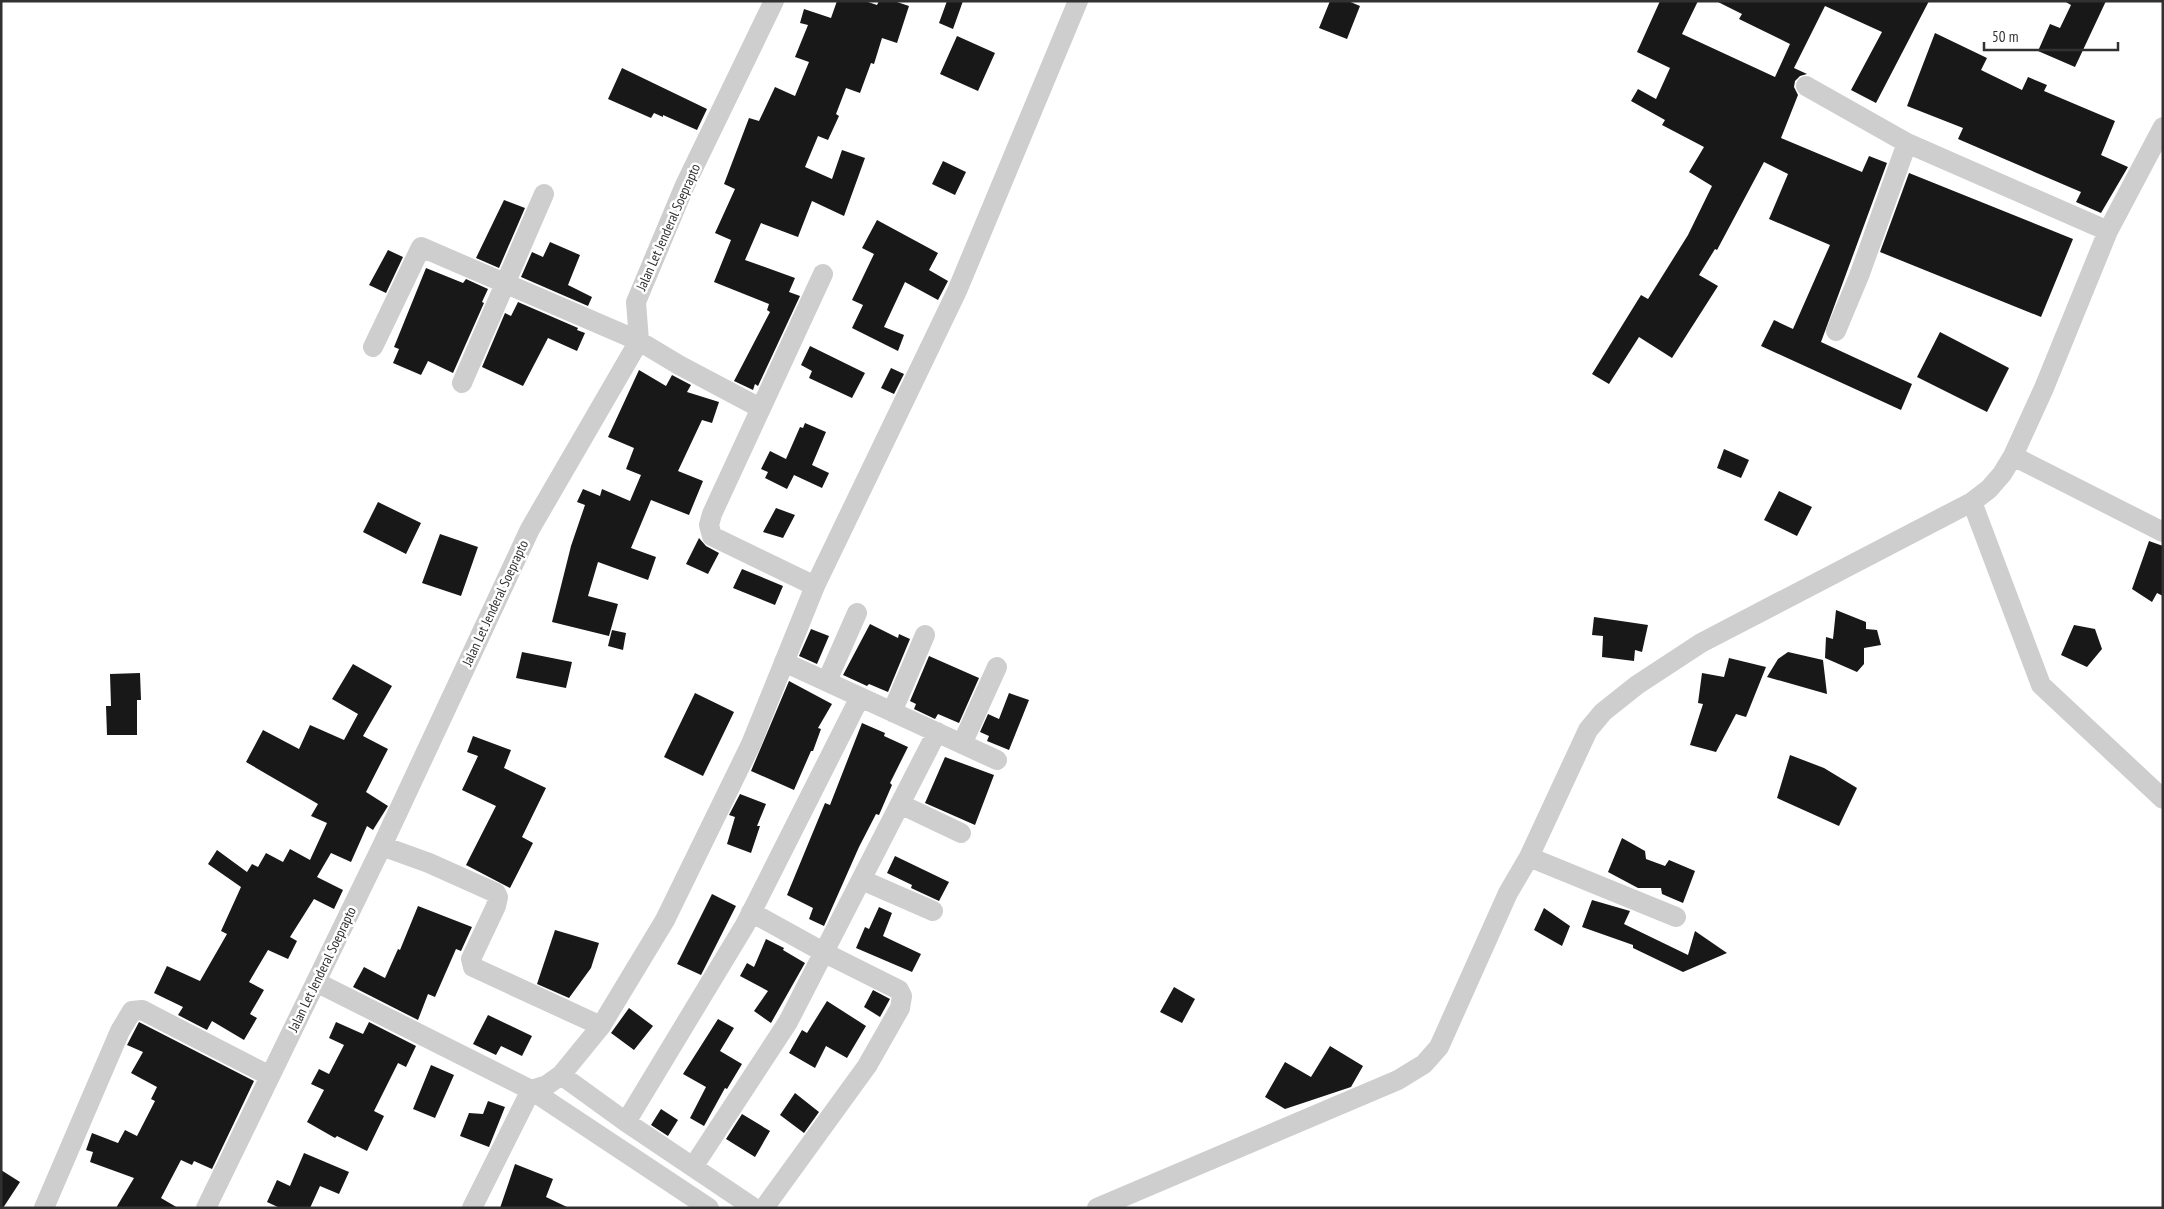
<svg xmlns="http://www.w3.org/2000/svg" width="2164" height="1209" font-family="'PT Sans Narrow',sans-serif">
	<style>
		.building { fill: #181818 }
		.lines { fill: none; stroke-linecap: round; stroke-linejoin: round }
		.street { stroke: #cecece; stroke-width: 20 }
		.labels { text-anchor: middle; stroke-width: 5; stroke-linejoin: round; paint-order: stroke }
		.street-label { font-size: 14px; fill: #313131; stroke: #fff }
	</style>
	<rect width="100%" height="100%" fill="#fff"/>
	<path class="building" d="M 837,1 L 865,1 L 877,5 L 879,1 L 894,1 L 909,6 L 897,43 L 882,38 L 874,64 L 871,63 L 860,93 L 846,88 L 836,114 L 839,116 L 828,140 L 818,136 L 805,167 L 832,179 L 842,150 L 865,158 L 844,216 L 812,201 L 798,237 L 761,223 L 745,260 L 795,278 L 789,292 L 800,296 L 758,386 L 755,384 L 753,390 L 734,381 L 770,312 L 767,310 L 769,304 L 714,282 L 731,240 L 715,233 L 735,189 L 724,184 L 749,118 L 759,121 L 775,87 L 795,96 L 809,62 L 795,57 L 808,25 L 800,23 L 804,9 L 831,18 Z
		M 947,1 L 963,1 L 953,29 L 939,23 Z
		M 1330,1 L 1348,1 L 1360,6 L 1347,39 L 1319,28 Z
		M 1660,1 L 1698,1 L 1682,34 L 1775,77 L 1790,44 L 1739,19 L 1742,14 L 1716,1 L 1929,1 L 1876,103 L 1851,90 L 1882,32 L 1825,6 L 1794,68 L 1807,74 L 1800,76 L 1795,81 L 1794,87 L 1798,95 L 1781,138 L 1862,172 L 1869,156 L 1887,163 L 1821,342 L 1912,384 L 1901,410 L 1761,346 L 1774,320 L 1793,329 L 1830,245 L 1769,219 L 1788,174 L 1764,162 L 1717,250 L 1715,249 L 1699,275 L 1718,286 L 1672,358 L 1639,337 L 1609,384 L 1592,374 L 1641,295 L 1648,299 L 1688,235 L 1712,186 L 1689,172 L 1704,147 L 1662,125 L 1665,120 L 1631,101 L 1638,89 L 1656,99 L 1670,68 L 1637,52 Z
		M 2064,1 L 2106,1 L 2075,67 L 2038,51 L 2050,24 L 2060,28 L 2071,5 Z
		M 1935,33 L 1987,58 L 1981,70 L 2022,90 L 2028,77 L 2047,85 L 2044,91 L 2115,121 L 2101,155 L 2128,167 L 2101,213 L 2076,202 L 2081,192 L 1958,139 L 1963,128 L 1907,106 Z
		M 957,36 L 995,53 L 978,91 L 940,74 Z
		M 622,68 L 707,109 L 697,130 L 663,115 L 663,117 L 654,113 L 651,118 L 608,99 Z
		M 943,161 L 966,172 L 955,195 L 932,184 Z
		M 1909,173 L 2073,239 L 2041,317 L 1880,252 Z
		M 504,200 L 525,208 L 499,268 L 476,258 Z
		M 877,220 L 938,253 L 929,270 L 948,281 L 938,300 L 905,282 L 884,327 L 904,335 L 898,351 L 852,328 L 863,305 L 852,300 L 874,254 L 862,248 Z
		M 550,242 L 580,255 L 568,285 L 592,297 L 588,306 L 521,277 L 532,252 L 543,257 Z
		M 388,250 L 403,257 L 386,293 L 369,285 Z
		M 426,268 L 463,283 L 466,279 L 488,289 L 482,302 L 484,303 L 453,373 L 428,361 L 421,375 L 393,363 L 399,349 L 394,347 Z
		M 518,302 L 578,328 L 577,330 L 585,333 L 577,351 L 548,338 L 523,386 L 482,367 L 505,313 L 511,316 Z
		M 1940,332 L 2009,368 L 1987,412 L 1917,377 Z
		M 810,346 L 865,373 L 852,398 L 809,378 L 812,371 L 801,365 Z
		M 891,368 L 904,374 L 894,394 L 881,388 Z
		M 639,370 L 666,386 L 672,375 L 691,385 L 687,392 L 719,402 L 712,423 L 702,420 L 678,471 L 703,481 L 689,515 L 651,500 L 631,548 L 656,557 L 648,580 L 598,562 L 588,596 L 618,604 L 609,636 L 552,622 L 571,546 L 585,505 L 577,502 L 583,489 L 600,496 L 602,489 L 630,501 L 641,475 L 626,469 L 634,448 L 608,437 Z
		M 805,423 L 826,432 L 812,465 L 829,473 L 822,488 L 794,475 L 787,489 L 765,478 L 768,472 L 761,469 L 770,451 L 786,459 L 800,427 L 803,428 Z
		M 1724,449 L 1749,460 L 1741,478 L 1717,468 Z
		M 1779,491 L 1812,507 L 1797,536 L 1764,520 Z
		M 378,502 L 421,523 L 406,554 L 363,532 Z
		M 776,508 L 795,515 L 783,538 L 763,532 Z
		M 440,534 L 478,547 L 461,596 L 422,583 Z
		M 699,538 L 706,546 L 719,553 L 708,574 L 686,564 Z
		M 2149,541 L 2163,546 L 2163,596 L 2157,593 L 2152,602 L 2132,589 Z
		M 742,569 L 783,586 L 775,605 L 733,588 Z
		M 1836,610 L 1866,622 L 1866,629 L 1877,630 L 1881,645 L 1864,648 L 1864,664 L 1857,672 L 1825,658 L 1826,637 L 1833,639 Z
		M 1594,617 L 1648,625 L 1642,652 L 1635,650 L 1634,661 L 1602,657 L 1603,636 L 1592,635 Z
		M 870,624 L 898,638 L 899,634 L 910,639 L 888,692 L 869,684 L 867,686 L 843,675 Z
		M 2074,625 L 2095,629 L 2102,649 L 2087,667 L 2061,655 Z
		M 811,629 L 829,636 L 817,664 L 799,656 Z
		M 612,630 L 626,633 L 623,650 L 608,646 Z
		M 522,652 L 572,662 L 566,688 L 516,678 Z
		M 1788,652 L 1823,660 L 1827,694 L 1767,677 L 1778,659 Z
		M 929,656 L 979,678 L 959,723 L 938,714 L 935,719 L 914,709 L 916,704 L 910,701 Z
		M 1729,658 L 1766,667 L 1746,717 L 1736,714 L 1716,752 L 1690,745 L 1703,704 L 1698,703 L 1702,673 L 1724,677 Z
		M 353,664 L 392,686 L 363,736 L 388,749 L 366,792 L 388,806 L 373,830 L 367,826 L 351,862 L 331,853 L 317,877 L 343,890 L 334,909 L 314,899 L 290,937 L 297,941 L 288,959 L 268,950 L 249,982 L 264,990 L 250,1014 L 257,1018 L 244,1040 L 212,1021 L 207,1030 L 178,1015 L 183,1007 L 154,993 L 167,966 L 200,981 L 227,934 L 221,931 L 241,887 L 208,864 L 217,850 L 247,872 L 252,864 L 258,867 L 266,853 L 283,862 L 290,849 L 310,860 L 327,823 L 311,816 L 318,804 L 246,762 L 263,730 L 299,749 L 310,725 L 344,740 L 358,714 L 332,699 Z
		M 140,673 L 141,700 L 137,700 L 137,735 L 107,735 L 106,706 L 111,706 L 110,674 Z
		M 789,681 L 832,704 L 818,728 L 821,729 L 813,751 L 811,751 L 794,790 L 751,771 Z
		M 695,693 L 734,712 L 703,776 L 664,757 Z
		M 1009,693 L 1029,700 L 1009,750 L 987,741 L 989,736 L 980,732 L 988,714 L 999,719 Z
		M 862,723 L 885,733 L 884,736 L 908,747 L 890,783 L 892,785 L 879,815 L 876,814 L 859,847 L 824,926 L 809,919 L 813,908 L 787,895 L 825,803 L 830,805 Z
		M 473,736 L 511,750 L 504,768 L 546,788 L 522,837 L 533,843 L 510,888 L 466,865 L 496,806 L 462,790 L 478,756 L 467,752 Z
		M 1790,755 L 1824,768 L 1857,788 L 1839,826 L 1777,798 Z
		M 945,757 L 994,775 L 975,825 L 925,803 Z
		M 740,794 L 766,804 L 757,826 L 760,826 L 751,853 L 727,844 L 735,817 L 729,815 Z
		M 1622,838 L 1645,851 L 1646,859 L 1665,866 L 1669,860 L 1695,871 L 1683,903 L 1662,894 L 1661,888 L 1638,888 L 1608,872 Z
		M 895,856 L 949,882 L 939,901 L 911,888 L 912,885 L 887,873 Z
		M 712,894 L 736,906 L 701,975 L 677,964 Z
		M 1592,900 L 1630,911 L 1624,924 L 1688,955 L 1695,931 L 1727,953 L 1683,972 L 1633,948 L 1633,945 L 1582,927 Z
		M 418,906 L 472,927 L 461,951 L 456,949 L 435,997 L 428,994 L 418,1020 L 353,987 L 364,967 L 385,978 L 398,949 L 400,950 Z
		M 879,907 L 892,913 L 883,936 L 921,954 L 912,972 L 856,948 L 865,927 L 869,929 Z
		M 1544,908 L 1570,926 L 1562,946 L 1534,930 Z
		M 555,930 L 599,943 L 591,968 L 569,998 L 537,984 Z
		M 766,939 L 784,948 L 783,950 L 805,963 L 771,1023 L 754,1011 L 768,991 L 740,976 L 747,963 L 754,967 Z
		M 1174,987 L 1195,999 L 1182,1023 L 1160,1012 Z
		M 873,990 L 890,999 L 880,1017 L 864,1007 Z
		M 827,1001 L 866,1026 L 847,1058 L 826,1046 L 815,1068 L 789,1053 L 802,1030 L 807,1033 Z
		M 629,1008 L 653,1026 L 634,1050 L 611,1033 Z
		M 488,1015 L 532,1036 L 522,1056 L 501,1046 L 496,1055 L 473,1044 Z
		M 718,1019 L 734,1028 L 720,1051 L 742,1064 L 727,1089 L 725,1088 L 704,1126 L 690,1118 L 706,1087 L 683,1074 Z
		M 139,1022 L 254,1081 L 212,1169 L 194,1161 L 192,1165 L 181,1160 L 161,1198 L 178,1208 L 116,1208 L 134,1178 L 90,1162 L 93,1152 L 86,1150 L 92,1133 L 118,1143 L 125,1130 L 137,1136 L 155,1101 L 151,1099 L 157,1087 L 131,1073 L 143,1052 L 127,1045 Z
		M 336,1022 L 363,1034 L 369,1022 L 416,1046 L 406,1067 L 398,1063 L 374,1111 L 384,1116 L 367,1151 L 337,1136 L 335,1138 L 307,1122 L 324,1090 L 311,1084 L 319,1069 L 329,1074 L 344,1045 L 329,1038 Z
		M 1330,1046 L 1363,1066 L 1351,1087 L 1285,1109 L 1265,1097 L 1285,1062 L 1311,1077 Z
		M 431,1065 L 454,1075 L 435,1118 L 413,1109 Z
		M 795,1093 L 819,1112 L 804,1133 L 780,1115 Z
		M 488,1101 L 505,1107 L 489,1147 L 460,1136 L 469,1113 L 483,1114 Z
		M 661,1109 L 678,1120 L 668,1136 L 651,1125 Z
		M 742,1114 L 770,1131 L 755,1157 L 726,1139 Z
		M 304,1153 L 349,1172 L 339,1194 L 320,1186 L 310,1208 L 280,1208 L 267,1202 L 277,1180 L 290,1186 Z
		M 515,1164 L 553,1179 L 546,1197 L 569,1208 L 500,1208 Z
		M 1,1170 L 20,1182 L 3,1208 L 1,1208 Z"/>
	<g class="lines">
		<path class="street" d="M 1806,86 L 1907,143 L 2108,231
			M 1836,331 L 1859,276 L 1907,143
			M 373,347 L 421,247 L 639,341 L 679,365 L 760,408
			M 462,383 L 544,194
			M 2013,456 L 2163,532
			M 1972,502 L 2041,685 L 2163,799
			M 815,586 L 720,540 L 712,536 L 709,525 L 712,514 L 823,274
			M 784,662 L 997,760
			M 827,681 L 857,613
			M 892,712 L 925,635
			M 962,744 L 997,667
			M 900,804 L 961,833
			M 382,846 L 429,863 L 496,893 L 498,897 L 496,906 L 471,959 L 473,967 L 601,1026
			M 1529,857 L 1676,917
			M 862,880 L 933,911
			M 751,912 L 825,953 L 899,990 L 902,996 L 900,1008 L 867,1066 L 764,1208
			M 316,982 L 531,1090 L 472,1208
			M 561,1075 L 626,1122 L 754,1208
			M 531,1090 L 547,1085 L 561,1075 L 601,1026 L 665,920 L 751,744 L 815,586 L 957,291 L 1078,1
			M 531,1090 L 709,1208
			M 626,1122 L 745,925 L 860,697
			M 693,1167 L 788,1022 L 937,732
			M 44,1208 L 120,1031 L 132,1011 L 142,1010 L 270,1076
			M 206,1208 L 382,846 L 530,529 L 639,341 L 636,302 L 685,185 L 774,1
			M 1097,1208 L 1398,1080 L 1424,1064 L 1439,1047 L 1508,893 L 1529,857 L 1588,730 L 1603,712 L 1637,685 L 1701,643 L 1972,502 L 1989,489 L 2002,474 L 2013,456 L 2044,388 L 2108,231 L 2163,127"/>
	</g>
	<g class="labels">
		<g class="street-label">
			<text transform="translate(668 227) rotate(-66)" y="5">Jalan Let Jenderal Soeprapto</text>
			<text transform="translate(495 603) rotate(-65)" y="5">Jalan Let Jenderal Soeprapto</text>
			<text transform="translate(322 969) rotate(-64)" y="5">Jalan Let Jenderal Soeprapto</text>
		</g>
	</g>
	<rect width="2164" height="1209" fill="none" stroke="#313131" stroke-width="5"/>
	<path d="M1984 42v8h134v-8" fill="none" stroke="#313131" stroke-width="2.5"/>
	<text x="1992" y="42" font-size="15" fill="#313131" stroke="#ffffff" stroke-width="4" paint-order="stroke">50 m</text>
</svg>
